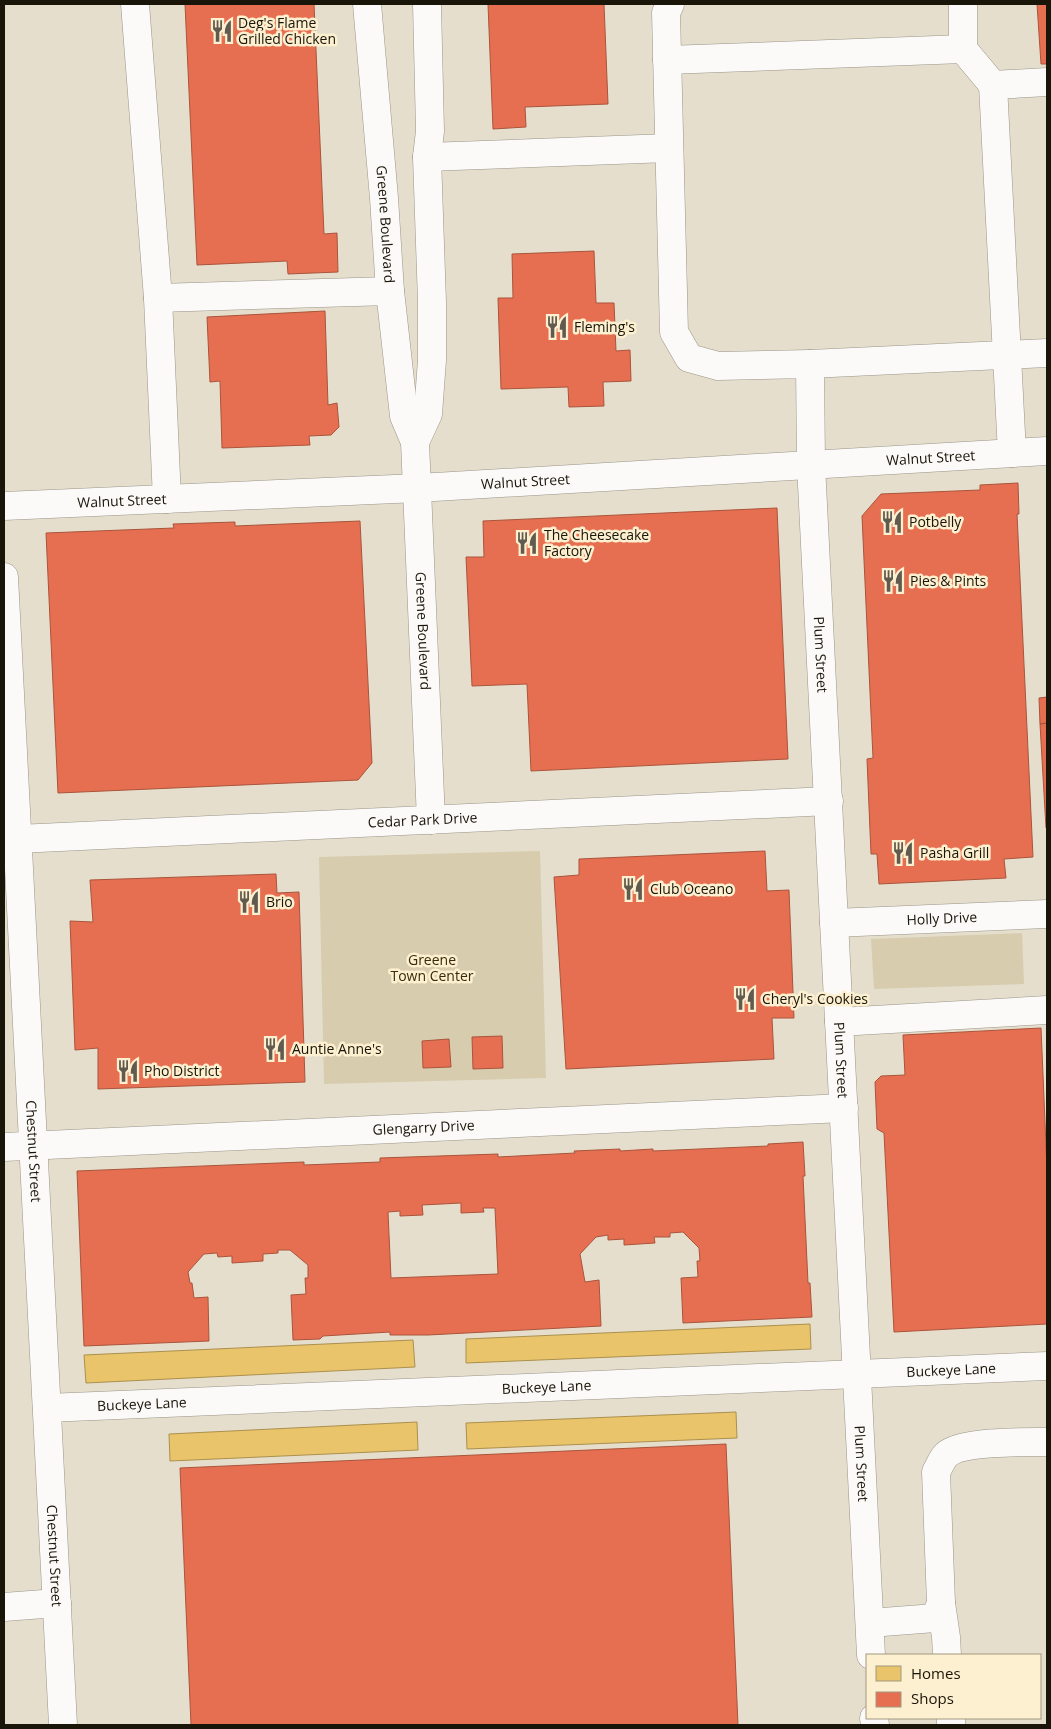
<svg xmlns="http://www.w3.org/2000/svg" width="1051" height="1729" font-family="'Open Sans',sans-serif">
	<style>
		.green { fill: #d8ccae }
		.homes { fill: #e9c46a; stroke: #ab904d }
		.shops { fill: #e76f51; stroke: #a9543b; fill-rule: evenodd }
		.lines { fill: none; stroke-linecap: round; stroke-linejoin: round }
		.minor-casing { stroke: #9a9488; stroke-width: 29 }
		.minor { stroke: #fbfaf8; stroke-width: 28 }
		.labels { text-anchor: middle; stroke-width: 5; stroke-linejoin: round; paint-order: stroke }
		.poi-label { font-size: 14px; fill: #191509; stroke: #fdf0d0; text-anchor: start }
		.street-label { font-size: 14px; fill: #191509; stroke: #fdf0d0 }
		.park-label { font-size: 14px; fill: #372b0b; stroke: #fdf0d0 }
	</style>
	<rect width="100%" height="100%" fill="#e5decd"/>
	<path class="green" d="M 540,851 L 546,1078 L 324,1084 L 319,857 Z
		M 1022,933 L 1024,984 L 874,989 L 871,939 Z"/>
	<path class="homes" d="M 810,1324 L 811,1349 L 466,1363 L 466,1339 Z
		M 413,1340 L 415,1367 L 86,1383 L 84,1355 Z
		M 736,1412 L 737,1438 L 467,1449 L 466,1423 Z
		M 417,1422 L 418,1450 L 170,1461 L 169,1434 Z"/>
	<path class="shops" d="M 185,4 L 314,4 L 324,234 L 337,233 L 338,272 L 288,274 L 287,261 L 197,265 Z
		M 488,4 L 604,4 L 608,104 L 525,107 L 526,127 L 493,129 Z
		M 1037,4 L 1047,4 L 1047,64 L 1041,64 Z
		M 594,251 L 596,303 L 614,303 L 616,351 L 630,350 L 631,381 L 603,382 L 604,406 L 569,407 L 568,387 L 501,389 L 498,298 L 513,298 L 512,254 Z
		M 325,311 L 328,405 L 337,403 L 339,427 L 331,435 L 309,436 L 310,445 L 222,448 L 220,381 L 210,382 L 207,317 Z
		M 1018,483 L 1019,514 L 1017,514 L 1033,857 L 1004,859 L 1006,878 L 879,884 L 877,854 L 871,854 L 867,759 L 873,758 L 862,516 L 881,494 L 980,490 L 980,485 Z
		M 777,508 L 788,759 L 531,771 L 527,684 L 472,686 L 466,557 L 484,557 L 483,521 Z
		M 360,521 L 372,763 L 358,780 L 58,793 L 46,533 L 174,528 L 173,524 L 235,522 L 235,526 Z
		M 1047,697 L 1047,723 L 1040,724 L 1039,698 Z
		M 1047,723 L 1047,828 L 1046,828 L 1040,724 Z
		M 765,851 L 767,891 L 789,890 L 794,1018 L 772,1018 L 774,1059 L 566,1069 L 554,877 L 579,875 L 579,859 Z
		M 276,874 L 277,893 L 299,892 L 305,1082 L 98,1089 L 98,1048 L 75,1050 L 70,921 L 93,922 L 90,880 Z
		M 1041,1028 L 1047,1169 L 1047,1324 L 894,1332 L 884,1133 L 877,1129 L 875,1082 L 881,1076 L 905,1075 L 903,1035 Z
		M 502,1036 L 503,1068 L 473,1069 L 472,1037 Z
		M 449,1039 L 451,1067 L 423,1068 L 422,1041 Z
		M 803,1142 L 805,1176 L 803,1176 L 808,1283 L 810,1283 L 812,1317 L 683,1323 L 681,1278 L 698,1277 L 697,1261 L 700,1261 L 699,1248 L 683,1232 L 670,1233 L 670,1237 L 654,1237 L 655,1243 L 624,1245 L 624,1239 L 608,1240 L 608,1235 L 596,1237 L 580,1254 L 585,1282 L 599,1280 L 601,1326 L 428,1335 L 390,1335 L 390,1332 L 323,1336 L 320,1339 L 293,1340 L 291,1295 L 306,1294 L 305,1278 L 308,1278 L 308,1265 L 290,1250 L 278,1250 L 278,1253 L 263,1254 L 263,1261 L 232,1263 L 232,1256 L 218,1257 L 217,1253 L 204,1254 L 188,1272 L 190,1283 L 192,1283 L 194,1298 L 208,1297 L 209,1341 L 84,1346 L 77,1171 L 304,1162 L 304,1165 L 380,1162 L 380,1158 L 498,1154 L 498,1157 L 575,1153 L 574,1151 L 620,1149 L 620,1151 L 653,1149 L 653,1151 L 768,1146 L 768,1144 ZM 461,1203 L 461,1213 L 484,1212 L 483,1208 L 495,1208 L 498,1274 L 391,1278 L 388,1212 L 400,1211 L 400,1216 L 423,1215 L 422,1205 Z
		M 726,1444 L 738,1725 L 191,1725 L 180,1468 Z"/>
	<g class="lines">
		<defs>
			<g id="minor">
				<path d="M 135,4 L 158,298 L 167,499"/>
				<path id="s1" d="M 367,4 L 384,198 L 390,291 L 404,416 L 415,442 L 431,820"/>
				<path id="s2" d="M 670,4 L 666,13 L 674,332 L 689,358 L 718,366 L 810,364 L 811,465 L 871,1655"/>
				<path d="M 963,4 L 963,49 L 993,85 L 1047,82"/>
				<path d="M 667,60 L 963,49"/>
				<path d="M 993,85 L 1012,453"/>
				<path d="M 427,157 L 669,148"/>
				<path d="M 158,298 L 390,291"/>
				<path d="M 810,364 L 1047,353"/>
				<path d="M 415,442 L 428,414 L 432,360 L 432,302 L 427,157 L 430,131 L 427,4"/>
				<path id="s3" d="M 4,506 L 418,488 L 1047,451"/>
				<path id="s4" d="M 4,577 L 63,1725"/>
				<path id="s5" d="M 18,839 L 829,801"/>
				<path id="s6" d="M 834,923 L 1047,914"/>
				<path d="M 839,1022 L 1047,1010"/>
				<path id="s7" d="M 4,1147 L 844,1108"/>
				<path id="s8" d="M 47,1408 L 1047,1366"/>
				<path d="M 941,1603 L 946,1637 L 947,1655"/>
				<path d="M 4,1607 L 57,1603"/>
				<path d="M 870,1623 L 935,1618 L 941,1603 L 936,1472 C 939,1467 942,1459 946,1455 C 960,1441 1026,1442 1047,1442"/>
				<path d="M 874,1718 L 875,1725"/>
				<path d="M 951,1718 L 951,1725"/>
			</g>
		</defs>
		<use href="#minor" class="minor-casing"/>
		<use href="#minor" class="minor"/>
	</g>
	<defs>
		<symbol id="restaurant-bare" viewBox="-9 -9 18 18"><path d="M-5-6h1v4h1v-4h1v4h1v-4h1v5L-1.5 .5V6h-2V.5L-5-1ZM5-6V6H3V1.5H1.5Q1.5-4 5-6Z" fill="#605b4e" stroke="#fdf0d0" stroke-width="2.5" paint-order="stroke"/></symbol>
	</defs>
	<g fill-rule="evenodd">
		<use href="#restaurant-bare" x="206" y="15" width="32" height="32"/>
		<use href="#restaurant-bare" x="541" y="311" width="32" height="32"/>
		<use href="#restaurant-bare" x="876" y="506" width="32" height="32"/>
		<use href="#restaurant-bare" x="511" y="527" width="32" height="32"/>
		<use href="#restaurant-bare" x="877" y="565" width="32" height="32"/>
		<use href="#restaurant-bare" x="887" y="837" width="32" height="32"/>
		<use href="#restaurant-bare" x="617" y="873" width="32" height="32"/>
		<use href="#restaurant-bare" x="233" y="886" width="32" height="32"/>
		<use href="#restaurant-bare" x="729" y="983" width="32" height="32"/>
		<use href="#restaurant-bare" x="259" y="1033" width="32" height="32"/>
		<use href="#restaurant-bare" x="112" y="1055" width="32" height="32"/>
	</g>
	<g class="labels">
		<g class="poi-label">
			<text x="238" y="28">Deg's Flame<tspan x="238" dy="16">Grilled Chicken</tspan></text>
			<text x="574" y="332">Fleming's</text>
			<text x="909" y="527">Potbelly</text>
			<text x="544" y="540">The Cheesecake<tspan x="544" dy="16">Factory</tspan></text>
			<text x="910" y="586">Pies &amp; Pints</text>
			<text x="920" y="858">Pasha Grill</text>
			<text x="650" y="894">Club Oceano</text>
			<text x="266" y="907">Brio</text>
			<text x="762" y="1004">Cheryl's Cookies</text>
			<text x="292" y="1054">Auntie Anne's</text>
			<text x="144" y="1076">Pho District</text>
		</g>
		<g class="street-label">
			<text dy="5" stroke="none"><textPath href="#s1" startOffset="221">Greene Boulevard</textPath></text>
			<text dy="5" stroke="none"><textPath href="#s3" startOffset="928">Walnut Street</textPath></text>
			<text dy="5" stroke="none"><textPath href="#s3" startOffset="522">Walnut Street</textPath></text>
			<text dy="5" stroke="none"><textPath href="#s3" startOffset="118">Walnut Street</textPath></text>
			<text dy="5" stroke="none"><textPath href="#s1" startOffset="631">Greene Boulevard</textPath></text>
			<text dy="5" stroke="none"><textPath href="#s2" startOffset="772">Plum Street</textPath></text>
			<text dy="5" stroke="none"><textPath href="#s5" startOffset="405">Cedar Park Drive</textPath></text>
			<text dy="5" stroke="none"><textPath href="#s6" startOffset="108">Holly Drive</textPath></text>
			<text dy="5" stroke="none"><textPath href="#s2" startOffset="1178">Plum Street</textPath></text>
			<text dy="5" stroke="none"><textPath href="#s7" startOffset="420">Glengarry Drive</textPath></text>
			<text dy="5" stroke="none"><textPath href="#s4" startOffset="575">Chestnut Street</textPath></text>
			<text dy="5" stroke="none"><textPath href="#s8" startOffset="905">Buckeye Lane</textPath></text>
			<text dy="5" stroke="none"><textPath href="#s8" startOffset="500">Buckeye Lane</textPath></text>
			<text dy="5" stroke="none"><textPath href="#s8" startOffset="95">Buckeye Lane</textPath></text>
			<text dy="5" stroke="none"><textPath href="#s2" startOffset="1582">Plum Street</textPath></text>
			<text dy="5" stroke="none"><textPath href="#s4" startOffset="980">Chestnut Street</textPath></text>
		</g>
		<g class="park-label">
			<text x="432" y="965">Greene<tspan x="432" dy="16">Town Center</tspan></text>
		</g>
	</g>
	<rect width="1051" height="1729" fill="none" stroke="#191509" stroke-width="10"/>
	<rect x="866" y="1654" width="175" height="65" fill="#fdf0d0" stroke="#a29880"/>
	<rect x="876" y="1666" width="25" height="15" fill="#e9c46a" stroke="#a29880"/>
	<text x="911" y="1679" font-size="15" fill="#191509">Homes</text>
	<rect x="876" y="1692" width="25" height="15" fill="#e76f51" stroke="#a29880"/>
	<text x="911" y="1704" font-size="15" fill="#191509">Shops</text>
</svg>
